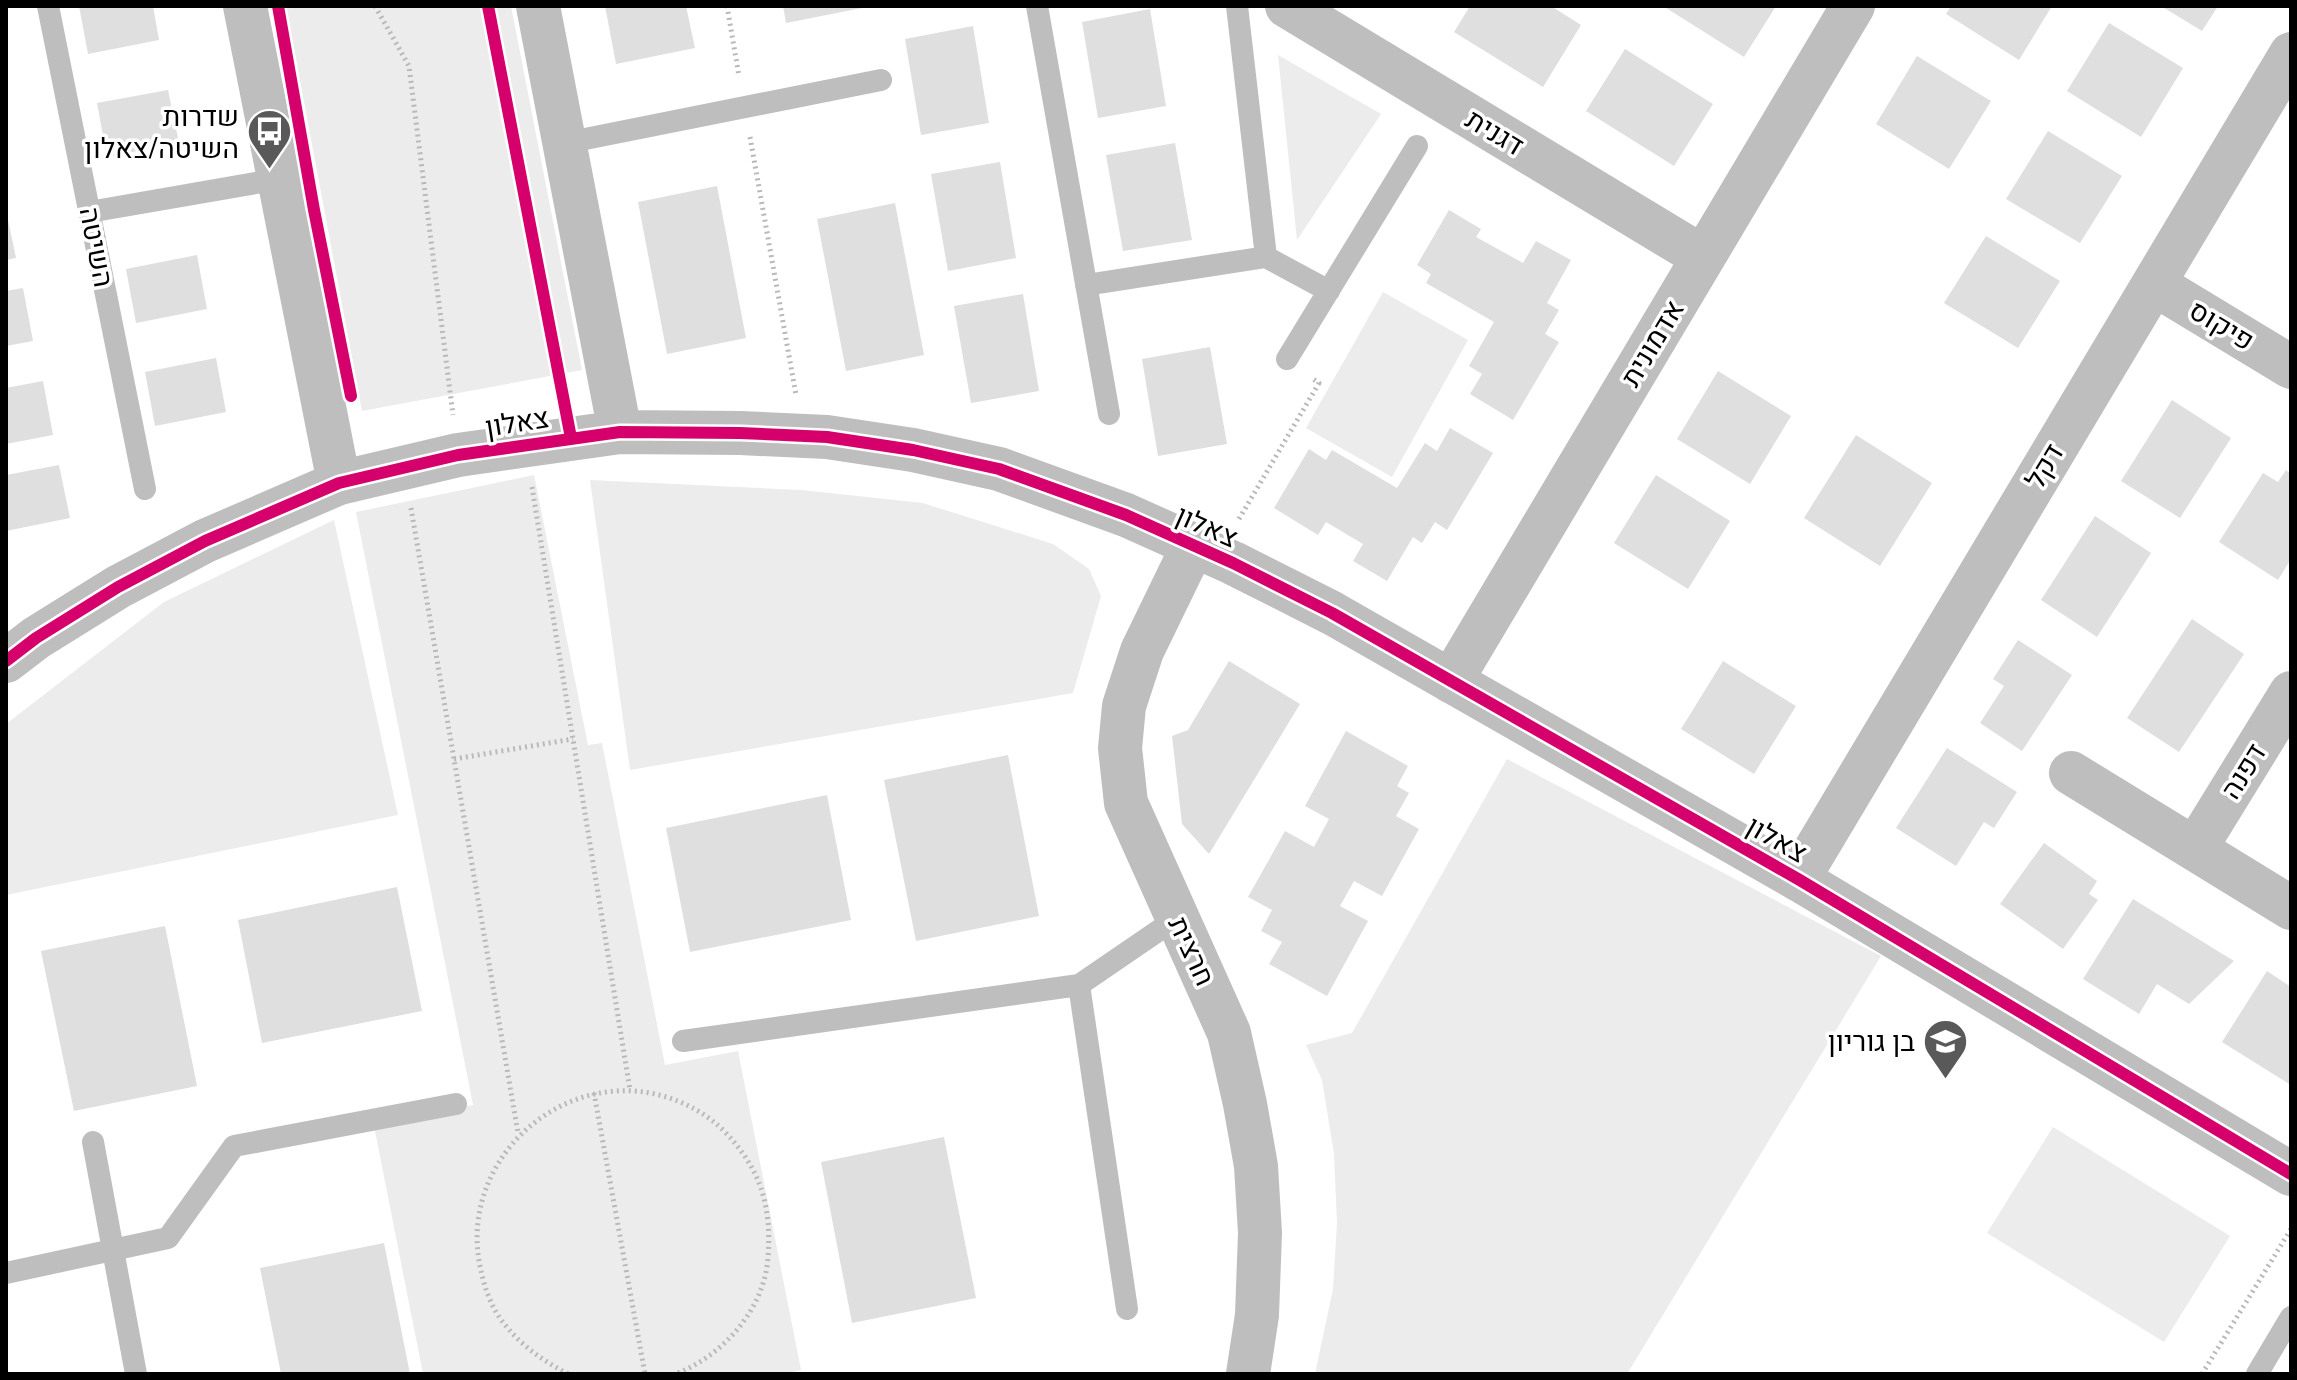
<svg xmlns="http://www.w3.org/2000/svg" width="2297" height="1380" font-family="'Public Sans',Heebo,sans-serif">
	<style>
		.green { fill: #ececec }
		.building { fill: #dfdfdf }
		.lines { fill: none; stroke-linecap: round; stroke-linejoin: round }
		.path { stroke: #b9b9b9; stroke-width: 5; stroke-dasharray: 2 4; stroke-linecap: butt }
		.service { stroke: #bebebe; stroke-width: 22 }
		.minor { stroke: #bebebe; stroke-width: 44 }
		.tertiary { stroke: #bebebe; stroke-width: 44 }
		.cycleway-casing { stroke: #fff; stroke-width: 17 }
		.cycleway { stroke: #d6006c; stroke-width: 12 }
		.labels { text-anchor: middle; stroke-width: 7; stroke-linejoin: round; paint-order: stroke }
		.poi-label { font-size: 28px; fill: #000; stroke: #fff; text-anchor: end }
		.street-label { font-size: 28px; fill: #000; stroke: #fff }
	</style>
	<rect width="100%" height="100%" fill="#fff"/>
	<path class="green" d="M 286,6 L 511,6 L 582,370 L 362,411 Z
		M 1278,55 L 1381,114 L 1297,240 Z
		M 1383,292 L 1468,340 L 1392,477 L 1306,428 Z
		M 534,475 L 588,745 L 602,743 L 665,1065 L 738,1051 L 801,1370 L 784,1374 L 423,1374 L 374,1126 L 473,1105 L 356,512 Z
		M 590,480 L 801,490 L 923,503 L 1053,544 L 1089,569 L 1101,596 L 1073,693 L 630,770 Z
		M 334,520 L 398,815 L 6,895 L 6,724 L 164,602 Z
		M 1507,759 L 1881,956 L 1627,1374 L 1315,1374 L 1333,1289 L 1337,1223 L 1334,1154 L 1322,1080 L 1306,1045 L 1352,1033 Z
		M 2053,1127 L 2230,1236 L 2164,1342 L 1987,1233 Z"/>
	<path class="building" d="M 79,6 L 153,6 L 159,40 L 88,54 Z
		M 605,6 L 686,6 L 695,48 L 616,64 Z
		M 783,6 L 867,6 L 867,7 L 786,23 Z
		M 1470,6 L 1551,6 L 1581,25 L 1543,87 L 1454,32 Z
		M 1663,6 L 1776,6 L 1744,57 Z
		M 1951,6 L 2052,6 L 2019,60 L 1946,14 Z
		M 2161,6 L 2218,6 L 2202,31 Z
		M 1150,9 L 1166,106 L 1098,118 L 1082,22 Z
		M 2109,23 L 2183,68 L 2141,137 L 2067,91 Z
		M 973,26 L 989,123 L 921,135 L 905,39 Z
		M 1625,49 L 1713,104 L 1674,166 L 1586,111 Z
		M 1917,56 L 1991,101 L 1949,169 L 1876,124 Z
		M 168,90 L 179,143 L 107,157 L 97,103 Z
		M 2048,131 L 2122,176 L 2080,243 L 2006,199 Z
		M 1175,143 L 1192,240 L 1123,251 L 1106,155 Z
		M 1000,162 L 1016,258 L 948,271 L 931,174 Z
		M 717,186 L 746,338 L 667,354 L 638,202 Z
		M 895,203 L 924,355 L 846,371 L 817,219 Z
		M 6,210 L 16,258 L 6,260 Z
		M 1449,210 L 1481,229 L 1476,237 L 1523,263 L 1536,241 L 1571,260 L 1547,303 L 1559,310 L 1545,334 L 1559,342 L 1513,420 L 1470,394 L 1482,374 L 1469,366 L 1494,322 L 1426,283 L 1431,274 L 1417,265 Z
		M 1986,236 L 2060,281 L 2018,348 L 1944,303 Z
		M 197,255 L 207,309 L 136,323 L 126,269 Z
		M 23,288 L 33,341 L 6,346 L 6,291 Z
		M 1023,294 L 1039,391 L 971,403 L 954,306 Z
		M 1210,347 L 1227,444 L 1158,456 L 1142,359 Z
		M 216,358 L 226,412 L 155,426 L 145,372 Z
		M 1718,371 L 1791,416 L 1750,484 L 1677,439 Z
		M 43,381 L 53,435 L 6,444 L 6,388 Z
		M 2172,400 L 2231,438 L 2180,518 L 2121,481 Z
		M 1450,428 L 1493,453 L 1447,530 L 1435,522 L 1422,543 L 1413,537 L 1387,581 L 1353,561 L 1363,544 L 1326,522 L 1318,535 L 1274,508 L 1309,449 L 1326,460 L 1332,450 L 1397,488 L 1425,443 L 1437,451 Z
		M 1856,435 L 1932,483 L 1880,566 L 1804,518 Z
		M 59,465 L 70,518 L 6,531 L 6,475 Z
		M 2286,470 L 2291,474 L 2291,559 L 2278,580 L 2219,542 L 2263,473 L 2278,482 Z
		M 1656,475 L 1730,521 L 1688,589 L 1614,543 Z
		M 2095,516 L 2151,553 L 2097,637 L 2041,600 Z
		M 2192,619 L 2244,654 L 2179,752 L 2127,718 Z
		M 2018,640 L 2072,675 L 2022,751 L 1980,723 L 2004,686 L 1993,679 Z
		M 1229,661 L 1300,704 L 1209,854 L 1182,824 L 1172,736 L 1188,730 Z
		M 1723,661 L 1796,706 L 1754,774 L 1681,729 Z
		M 1346,731 L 1408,766 L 1397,786 L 1409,793 L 1396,816 L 1419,829 L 1382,896 L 1354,881 L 1340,906 L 1368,921 L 1327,996 L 1269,964 L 1282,942 L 1261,931 L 1272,910 L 1248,897 L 1285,831 L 1314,847 L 1329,819 L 1305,806 Z
		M 1947,748 L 2017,792 L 1994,828 L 1984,822 L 1956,866 L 1896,828 Z
		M 1008,755 L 1039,916 L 916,941 L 884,780 Z
		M 827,795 L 851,920 L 690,952 L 666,828 Z
		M 2044,843 L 2097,881 L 2089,894 L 2098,900 L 2063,949 L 2000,904 Z
		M 397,887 L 422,1011 L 262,1043 L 238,920 Z
		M 2133,899 L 2234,961 L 2189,1004 L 2157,984 L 2139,1014 L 2083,979 Z
		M 165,926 L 197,1086 L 74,1111 L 41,951 Z
		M 2267,971 L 2291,987 L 2291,1085 L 2222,1042 Z
		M 944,1137 L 976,1298 L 852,1323 L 821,1162 Z
		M 384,1243 L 410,1374 L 281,1374 L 260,1268 Z"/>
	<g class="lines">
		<path class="path" d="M 375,6 L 409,66 L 453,415
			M 727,6 L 739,76
			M 750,137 L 796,395
			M 532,487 L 630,1090
			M 411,508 L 518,1133
			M 1239,519 L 1319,383 L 1313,379
			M 454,759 L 573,739
			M 594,1093 L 645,1374
			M 568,1374 C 544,1361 524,1348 506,1326 C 492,1310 484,1287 480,1266 C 459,1164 555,1072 655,1094 C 681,1100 705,1112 724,1131 C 760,1168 772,1205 768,1257 C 765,1309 722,1357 675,1374
			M 2202,1374 L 2291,1229"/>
		<path class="service" d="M 48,6 L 145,489
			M 1037,6 L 1109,414
			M 565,143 L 881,80
			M 89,212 L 279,179
			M 1266,257 L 1329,291
			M 1086,285 L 1266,257 L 1237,6
			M 1287,359 L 1417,146
			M 1079,985 L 1127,1309
			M 683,1041 L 1079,985 L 1177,918
			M 93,1142 L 136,1374
			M 6,1273 L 168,1238 L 234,1146 L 456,1104
			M 2257,1374 L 2291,1317"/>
		<path class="minor" d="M 1287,6 L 1703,257
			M 2154,284 L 2291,367
			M 1193,546 L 1142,651 L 1124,706 L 1120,748 L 1126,803 L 1229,1033 L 1245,1104 L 1256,1166 L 1260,1233 L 1257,1315 L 1248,1374
			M 1451,681 L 1853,6
			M 2071,773 L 2291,908
			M 2195,849 L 2291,693
			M 1798,879 L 2291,54"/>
		<path class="tertiary" d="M 245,6 L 339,483
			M 538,6 L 620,432
			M 6,661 L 36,638 L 118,587 L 205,541 L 339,483 L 458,455 L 620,432 L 740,433 L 827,437 L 913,450 L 999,469 L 1126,515 L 1233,563 L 1332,613 L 1798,879 L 2291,1174"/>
		<defs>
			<path id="cycleway" d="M 278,6 L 314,210 L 351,396
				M 488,6 L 571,438
				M 6,661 L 36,638 L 118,587 L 205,541 L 339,483 L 458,455 L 620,432 L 740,433 L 827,437 L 913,450 L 999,469 L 1126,515 L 1233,563 L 1332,613 L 1798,879 L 2291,1174"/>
		</defs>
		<use href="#cycleway" class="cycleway-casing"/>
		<use href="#cycleway" class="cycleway"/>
	</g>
	<defs>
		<symbol id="bus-pin" viewBox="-11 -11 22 30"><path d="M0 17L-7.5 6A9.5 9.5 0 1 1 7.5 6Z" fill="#595959" stroke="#fff"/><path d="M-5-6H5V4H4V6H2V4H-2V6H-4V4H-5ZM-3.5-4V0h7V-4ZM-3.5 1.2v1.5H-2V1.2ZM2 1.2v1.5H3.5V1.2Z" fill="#fff"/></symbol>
		<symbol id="school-pin" viewBox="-11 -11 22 30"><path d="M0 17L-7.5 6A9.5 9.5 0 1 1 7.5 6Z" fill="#595959" stroke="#fff"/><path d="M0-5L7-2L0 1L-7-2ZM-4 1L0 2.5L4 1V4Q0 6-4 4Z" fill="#fff"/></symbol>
	</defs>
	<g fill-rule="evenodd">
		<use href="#bus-pin" x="244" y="106" width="51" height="69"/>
		<use href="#school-pin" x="1920" y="1016" width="51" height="69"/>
	</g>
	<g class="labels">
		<g class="poi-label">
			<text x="239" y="126">שדרות<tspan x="239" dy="32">השיטה/צאלון</tspan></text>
			<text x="1915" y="1051">בן גוריון</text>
		</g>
		<g class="street-label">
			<text transform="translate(1495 132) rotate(31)" y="10">דגנית</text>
			<text transform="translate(97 247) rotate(79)" y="10">השיטה</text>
			<text transform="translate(2222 325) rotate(31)" y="10">פיקוס</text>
			<text transform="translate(1652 343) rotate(-59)" y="10">אדמונית</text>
			<text transform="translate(517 422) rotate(-9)" y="10">צאלון</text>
			<text transform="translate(2044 466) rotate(-59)" y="10">דקל</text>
			<text transform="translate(1207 526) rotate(24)" y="10">צאלון</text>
			<text transform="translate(2243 771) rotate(-58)" y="10">דפנה</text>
			<text transform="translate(1777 839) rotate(30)" y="10">צאלון</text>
			<text transform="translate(1192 951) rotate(65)" y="10">חרצית</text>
		</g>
	</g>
	<rect width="2297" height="1380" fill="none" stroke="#000000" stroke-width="16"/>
</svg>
